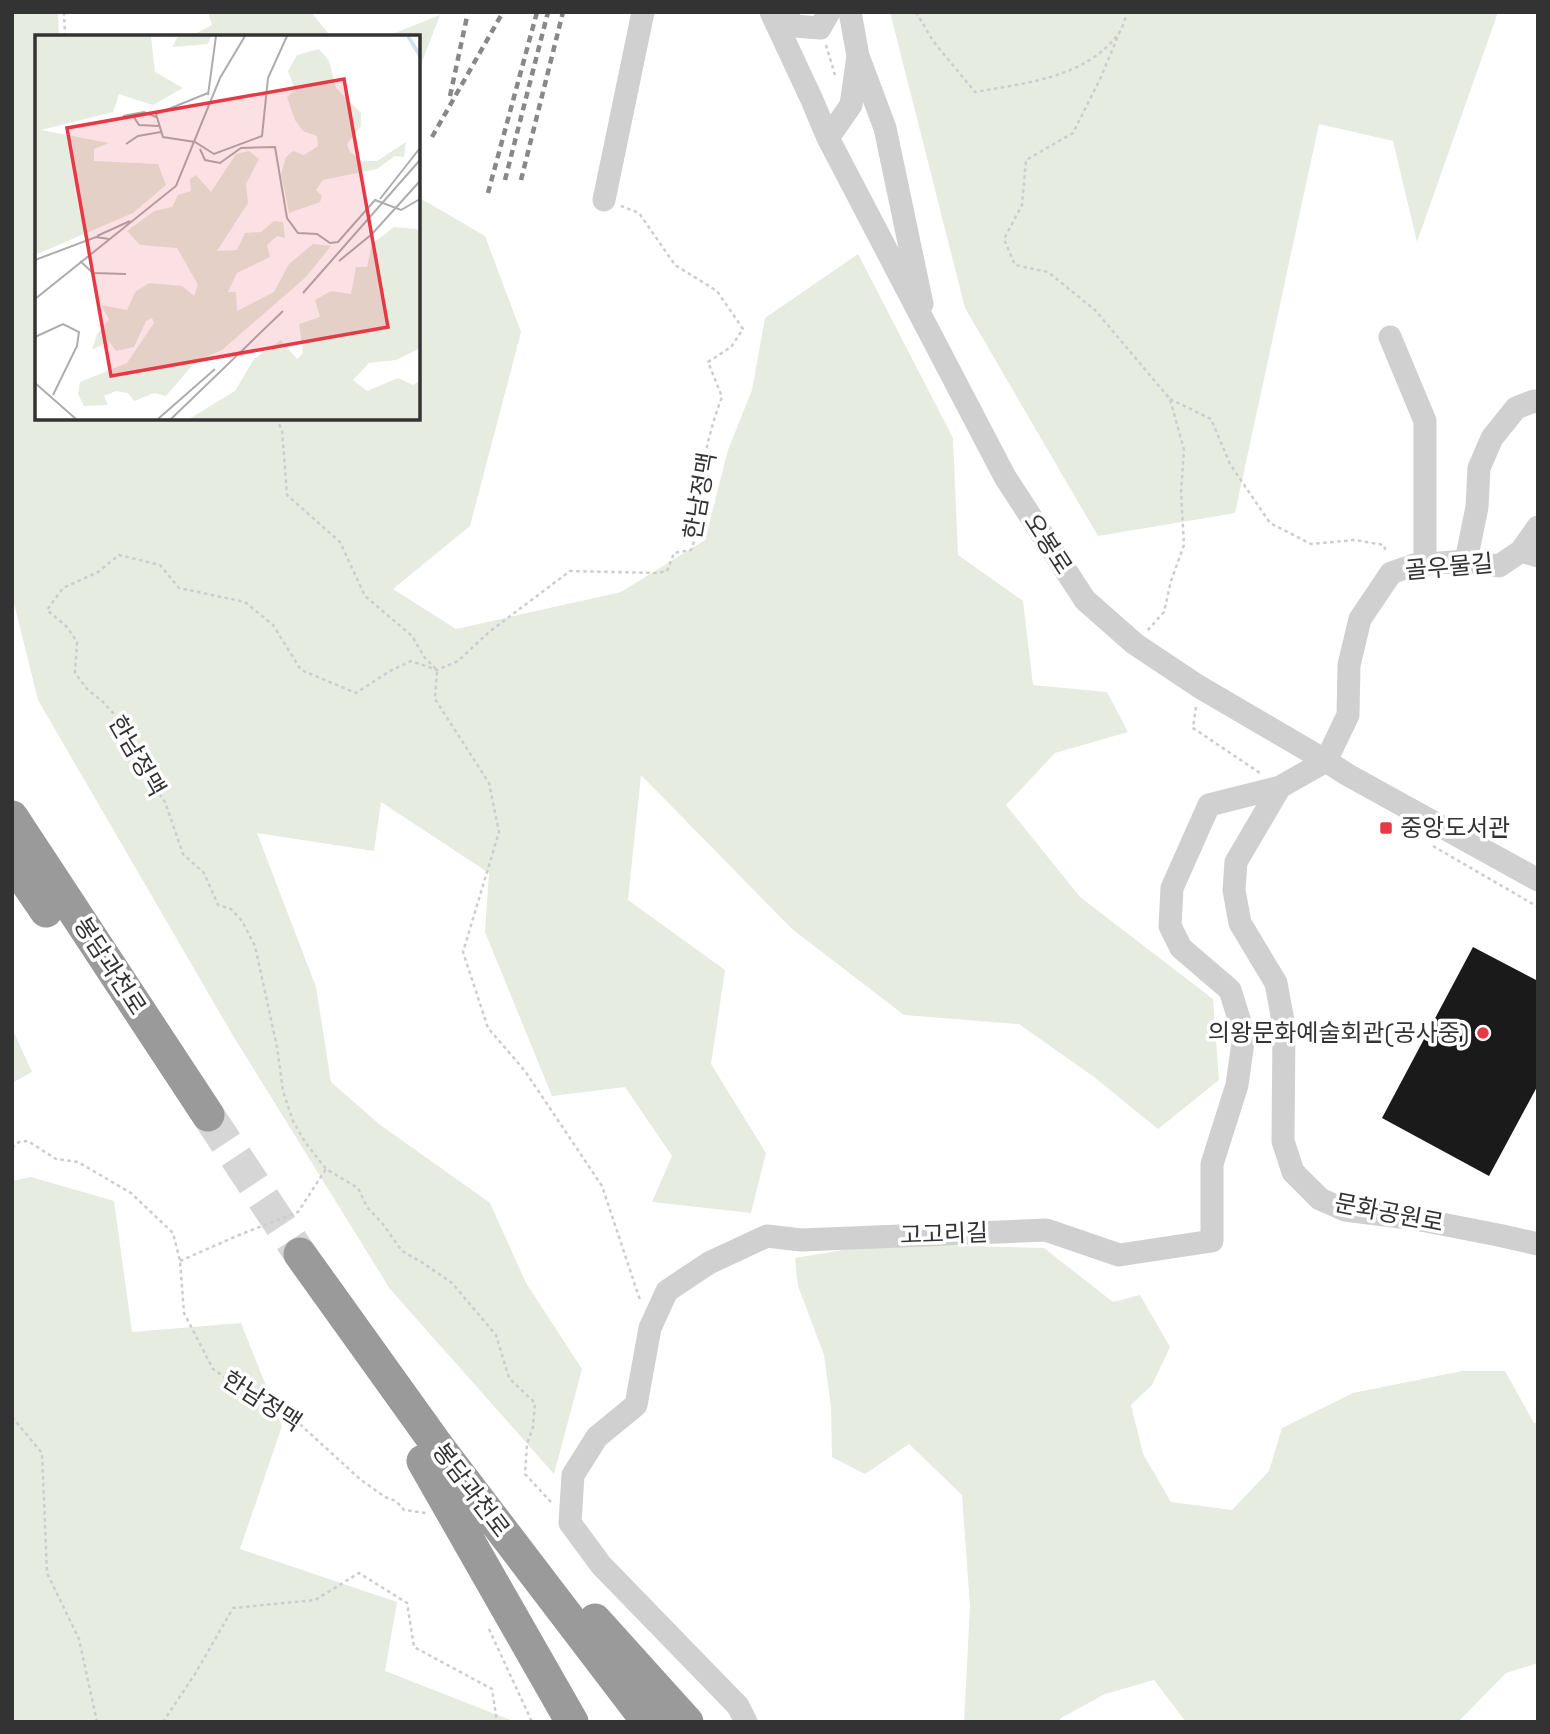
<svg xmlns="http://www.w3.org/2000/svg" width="1550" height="1734" font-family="'Space Grotesk','Noto Sans KR',sans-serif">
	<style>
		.green { fill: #e6ecdf }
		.building { fill: #1a1a1a }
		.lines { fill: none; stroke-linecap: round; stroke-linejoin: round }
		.highway-tunnel { stroke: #d6d6d6; stroke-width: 33; stroke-dasharray: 33 17; stroke-linecap: butt }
		.path { stroke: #cdcdcd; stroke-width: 2.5; stroke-dasharray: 3.5 3.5; stroke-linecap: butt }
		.minor { stroke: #d0d0d0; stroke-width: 23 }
		.highway { stroke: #9a9a9a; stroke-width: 33 }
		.rail { stroke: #888; stroke-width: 4.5; stroke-dasharray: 7 5; stroke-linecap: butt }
		.poi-dot { fill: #e63946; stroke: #fff; stroke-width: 2.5 }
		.labels { text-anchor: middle; stroke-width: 7; stroke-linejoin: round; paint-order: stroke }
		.street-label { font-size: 24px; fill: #333; stroke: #fff }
		.poi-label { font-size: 24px; fill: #333; stroke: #fff; text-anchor: start }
		.inset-river { fill: none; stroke: #cfe2ee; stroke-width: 3.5 }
		.inset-road { fill: none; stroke: #adadad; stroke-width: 2 }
		.view { fill: #e63946; fill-opacity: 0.15; stroke: #e63946; stroke-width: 3.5 }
		.inset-edge { fill: none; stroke: #333; stroke-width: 3.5 }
	</style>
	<rect width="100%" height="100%" fill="#fff"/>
	<path class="green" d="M 12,12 L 58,12 L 59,37 L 37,37 L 37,418 L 418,418 L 418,197 L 485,236 L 521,332 L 470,526 L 393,589 L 456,629 L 621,592 L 705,540 L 728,450 L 752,390 L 765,318 L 858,254 L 953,438 L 958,555 L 1023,601 L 1033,685 L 1107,692 L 1128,732 L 1055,753 L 1006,805 L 1080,897 L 1213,999 L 1219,1080 L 1158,1129 L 1094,1077 L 1019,1024 L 904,1015 L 792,929 L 641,775 L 628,900 L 725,970 L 711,1064 L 766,1153 L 751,1213 L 652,1202 L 672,1156 L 625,1087 L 552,1096 L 485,932 L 489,873 L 381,802 L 374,851 L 257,833 L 316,987 L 331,1082 L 379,1124 L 490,1203 L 526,1283 L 582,1369 L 554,1474 L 390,1289 L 232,1034 L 38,700 L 12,595 Z
		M 208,12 L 311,12 L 331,37 L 189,37 L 212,25 Z
		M 890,12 L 1498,12 L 1417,242 L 1393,141 L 1319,124 L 1235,513 L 1098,536 L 965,308 Z
		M 440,15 L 418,72 L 418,37 L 385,37 Z
		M 12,1028 L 32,1072 L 12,1083 Z
		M 31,1177 L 114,1201 L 132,1332 L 241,1323 L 282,1426 L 240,1549 L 397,1602 L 385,1671 L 516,1722 L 12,1722 L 12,1181 Z
		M 880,1244 L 1044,1248 L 1113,1302 L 1140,1295 L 1170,1347 L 1152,1385 L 1131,1405 L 1143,1454 L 1171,1502 L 1232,1510 L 1269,1471 L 1282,1428 L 1353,1393 L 1462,1371 L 1505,1371 L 1534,1423 L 1538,1423 L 1538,1663 L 1506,1673 L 1458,1722 L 1186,1722 L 1154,1680 L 1105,1694 L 1061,1718 L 1058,1722 L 964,1722 L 970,1606 L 962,1495 L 909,1444 L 865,1474 L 832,1457 L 831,1407 L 824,1355 L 798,1286 L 795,1258 Z"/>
	<path class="building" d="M 1473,947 L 1538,981 L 1538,1085 L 1489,1176 L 1382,1118 Z"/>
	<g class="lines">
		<path class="highway-tunnel" d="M 208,1115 L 300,1254"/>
		<path class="path" d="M 64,12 L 65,37
			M 916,12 L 933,41 L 975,92 C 1026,83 1086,78 1119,33 C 1123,27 1125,19 1127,12
			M 1120,31 L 1101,77 L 1073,133 L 1026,160 L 1022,205 L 1004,239 L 1015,265 L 1048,272 L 1095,310 L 1170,399 L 1184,450 L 1181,492 L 1184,545 L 1171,581 L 1164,612 L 1147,631
			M 826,45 L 835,75
			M 1170,399 L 1211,419 L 1230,464 L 1270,523 L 1311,544 L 1355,540 L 1384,545 L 1386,553
			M 276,418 L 282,430 L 287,495 L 340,542 L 365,596 L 412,636 L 425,658 L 437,670 L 435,699 L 489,783 L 499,832 L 463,952 L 488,1028 L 525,1071 L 602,1186 L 640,1300
			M 1196,707 L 1193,728 L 1260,773
			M 1433,846 L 1538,907
			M 12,1148 L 19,1142 L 28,1141 L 56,1159 L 78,1162 L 131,1193 L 173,1233 L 180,1261 L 184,1313 L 213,1369 L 268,1408 L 293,1418 L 361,1480 L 385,1497 L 396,1501 L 404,1510 L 426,1513
			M 180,1261 L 239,1235 L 298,1212 L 326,1169
			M 12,1417 L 42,1453 L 47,1573 L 79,1639 L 97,1722
			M 551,1502 L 525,1474 L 527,1444 L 533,1427 L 535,1403 L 509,1378 L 496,1335 L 452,1283 L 423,1263 L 402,1251 L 382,1223 L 367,1207 L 358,1188 L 326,1169 L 305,1142 L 293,1121 L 283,1091 L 277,1047 L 255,946 L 242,921 L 231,909 L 218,905 L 204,873 L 183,854 L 165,802 L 126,746 L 123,724 L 103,702 L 87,689 L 75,673 L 77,642 L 67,627 L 47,610 L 63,588 L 98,572 L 119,555 L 160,565 L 179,588 L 245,602 L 273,625 L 301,670 L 356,693 L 390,671 L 411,661 L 437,670 L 458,661 L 489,632 L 570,571 L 657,573 L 667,571 L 674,553 L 691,550 C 700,528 697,509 700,486 C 704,456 711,425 722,397 L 708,362 L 731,347 L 743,329 L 717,291 L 675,265 L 639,213 L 621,206
			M 489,1629 L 532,1722
			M 163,1722 L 195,1674 L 233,1608 L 315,1600 L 359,1573 L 407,1603 L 414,1647 L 492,1689 L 497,1722"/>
		<path class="minor" d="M 771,12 L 812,100 L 828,138 L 1005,477 L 1085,600 L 1135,644 L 1198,686 L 1326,761 L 1348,775 L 1538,880
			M 782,12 L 795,26 L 820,28 L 829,12
			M 858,56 L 885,128 L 922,304
			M 828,138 L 851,105 L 858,56 L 850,12
			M 604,200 L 643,12
			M 1390,337 L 1425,421 L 1425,564
			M 1521,551 L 1538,527
			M 1538,556 L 1521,551 L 1499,566 L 1466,561 L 1414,565 L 1391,573 L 1360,619 L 1349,665 L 1348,715 L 1326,761 L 1280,787 L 1236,862 L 1234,890 L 1240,923 L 1276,983 L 1284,1026 L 1283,1141 L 1293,1172 L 1320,1199 L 1345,1210 L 1416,1219 L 1498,1235 L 1538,1244
			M 1466,561 L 1477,507 L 1479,468 L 1492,438 L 1516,408 L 1534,401 L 1538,402
			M 746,1722 L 738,1706 L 601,1565 L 570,1523 L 573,1475 L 597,1437 L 636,1405 L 650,1328 L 667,1291 L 709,1263 L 767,1236 L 801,1240 L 1046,1230 L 1119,1255 L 1212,1241 L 1212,1164 L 1237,1085 L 1244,1035 L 1230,990 L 1181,948 L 1170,926 L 1172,888 L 1209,805 L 1280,787"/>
		<path class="highway" d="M 12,817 L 208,1115
			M 12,861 L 46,911
			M 300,1254 L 439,1448 L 648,1722
			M 423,1461 L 572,1722
			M 595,1620 L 687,1722"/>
		<path class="rail" d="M 450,96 L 468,12
			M 432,137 L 503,12
			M 505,180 L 548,12
			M 521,180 L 563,12
			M 488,193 L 537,12"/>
	</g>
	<g class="poi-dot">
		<rect x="1379" y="821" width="14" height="14" rx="3.5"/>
		<circle cx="1483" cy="1033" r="7"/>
	</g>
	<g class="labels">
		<g class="street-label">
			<text transform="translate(700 496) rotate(-80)" y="8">한남정맥</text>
			<text transform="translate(1048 544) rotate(57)" y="8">오봉로</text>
			<text transform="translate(1449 567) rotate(-5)" y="8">골우물길</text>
			<text transform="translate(137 756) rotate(60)" y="8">한남정맥</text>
			<text transform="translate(110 966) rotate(57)" y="8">봉담과천로</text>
			<text transform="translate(1389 1213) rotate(11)" y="8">문화공원로</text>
			<text transform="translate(944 1234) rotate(-2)" y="8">고고리길</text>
			<text transform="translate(262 1401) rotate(33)" y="8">한남정맥</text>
			<text transform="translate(471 1490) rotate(53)" y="8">봉담과천로</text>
		</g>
		<g class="poi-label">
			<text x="1400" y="836">중앙도서관</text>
			<text x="1469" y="1041" text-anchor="end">의왕문화예술회관(공사중)</text>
		</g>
	</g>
	<g transform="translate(35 35)">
		<rect width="385" height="385" fill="#fff"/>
		<path d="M 0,1 L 121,1 L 116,2 L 120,37 L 148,53 L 118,70 L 84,59 L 78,77 L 6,95 L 74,108 L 59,114 L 59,126 L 123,129 L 131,150 L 98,178 L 0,220 ZM 143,1 L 176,1 L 173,9 L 137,12 ZM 284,14 L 294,26 L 301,53 L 326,78 L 326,91 L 312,109 L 315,117 L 327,126 L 342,126 L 371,107 L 369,122 L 360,121 L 342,134 L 288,145 L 281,155 L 287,161 L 285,167 L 254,178 L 246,139 L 251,122 L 258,116 L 269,120 L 283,111 L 282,101 L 268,96 L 260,85 L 252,62 L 260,55 L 253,36 L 262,20 ZM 214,116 L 224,124 L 211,149 L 213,168 L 182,216 L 202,215 L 210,198 L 226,197 L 239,186 L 248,187 L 250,203 L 242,201 L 232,210 L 235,222 L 202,238 L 193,257 L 201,257 L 202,276 L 239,257 L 254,229 L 278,209 L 296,211 L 271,242 L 187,315 L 161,326 L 131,361 L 119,358 L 99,366 L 93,358 L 81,356 L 69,361 L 73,370 L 49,371 L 43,359 L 45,347 L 92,328 L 119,288 L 117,283 L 111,286 L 99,312 L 81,316 L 74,306 L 57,315 L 62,299 L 74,284 L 66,270 L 92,275 L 100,257 L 114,248 L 147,251 L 159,261 L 163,250 L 142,213 L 105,210 L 92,196 L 119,176 L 137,172 L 143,160 L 156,156 L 155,144 L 161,140 L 176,157 L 201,119 ZM 359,192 L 382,194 L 385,200 L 385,313 L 361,325 L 334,328 L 318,345 L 332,356 L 363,343 L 378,350 L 385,346 L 385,384 L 154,384 L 200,356 L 219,324 L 246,305 L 262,324 L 268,318 L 264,289 L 285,282 L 280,265 L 296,256 L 316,259 L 321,232 L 332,232 L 337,209 Z" fill="#e6ecdf"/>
		<path class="inset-river" d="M 373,1 L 385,21"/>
		<path class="inset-road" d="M 173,58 L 121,79 L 128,102 L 160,107 L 179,119 L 227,101 L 233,43 L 252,1M 173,60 L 181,1M 97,79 L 104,90 L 124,91M 88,81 L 109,77 L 121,82M 91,109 L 103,101 L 126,97M 165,114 L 170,125 L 185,128 L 206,113 L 240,112 L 252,183 L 263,198 L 282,199 L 295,208 L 303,207 L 340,165 L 366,175 L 385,164M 345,164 L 385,113M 62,201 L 95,186M 0,225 L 61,202 L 74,204M 45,226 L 58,238 L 91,239M 304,226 L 337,199 L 385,146M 268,258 L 385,125M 0,264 L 141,151 L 185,43 L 210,1M 0,302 L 28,289 L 44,297 L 42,311 L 18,360M 0,348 L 41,384M 123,384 L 180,334M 136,384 L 248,276"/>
		<path class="view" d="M 309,44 L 353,292 L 76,341 L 32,93 Z"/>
		<rect width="385" height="385" class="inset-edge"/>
	</g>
	<rect width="1550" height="1734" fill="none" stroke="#333333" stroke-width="28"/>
</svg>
